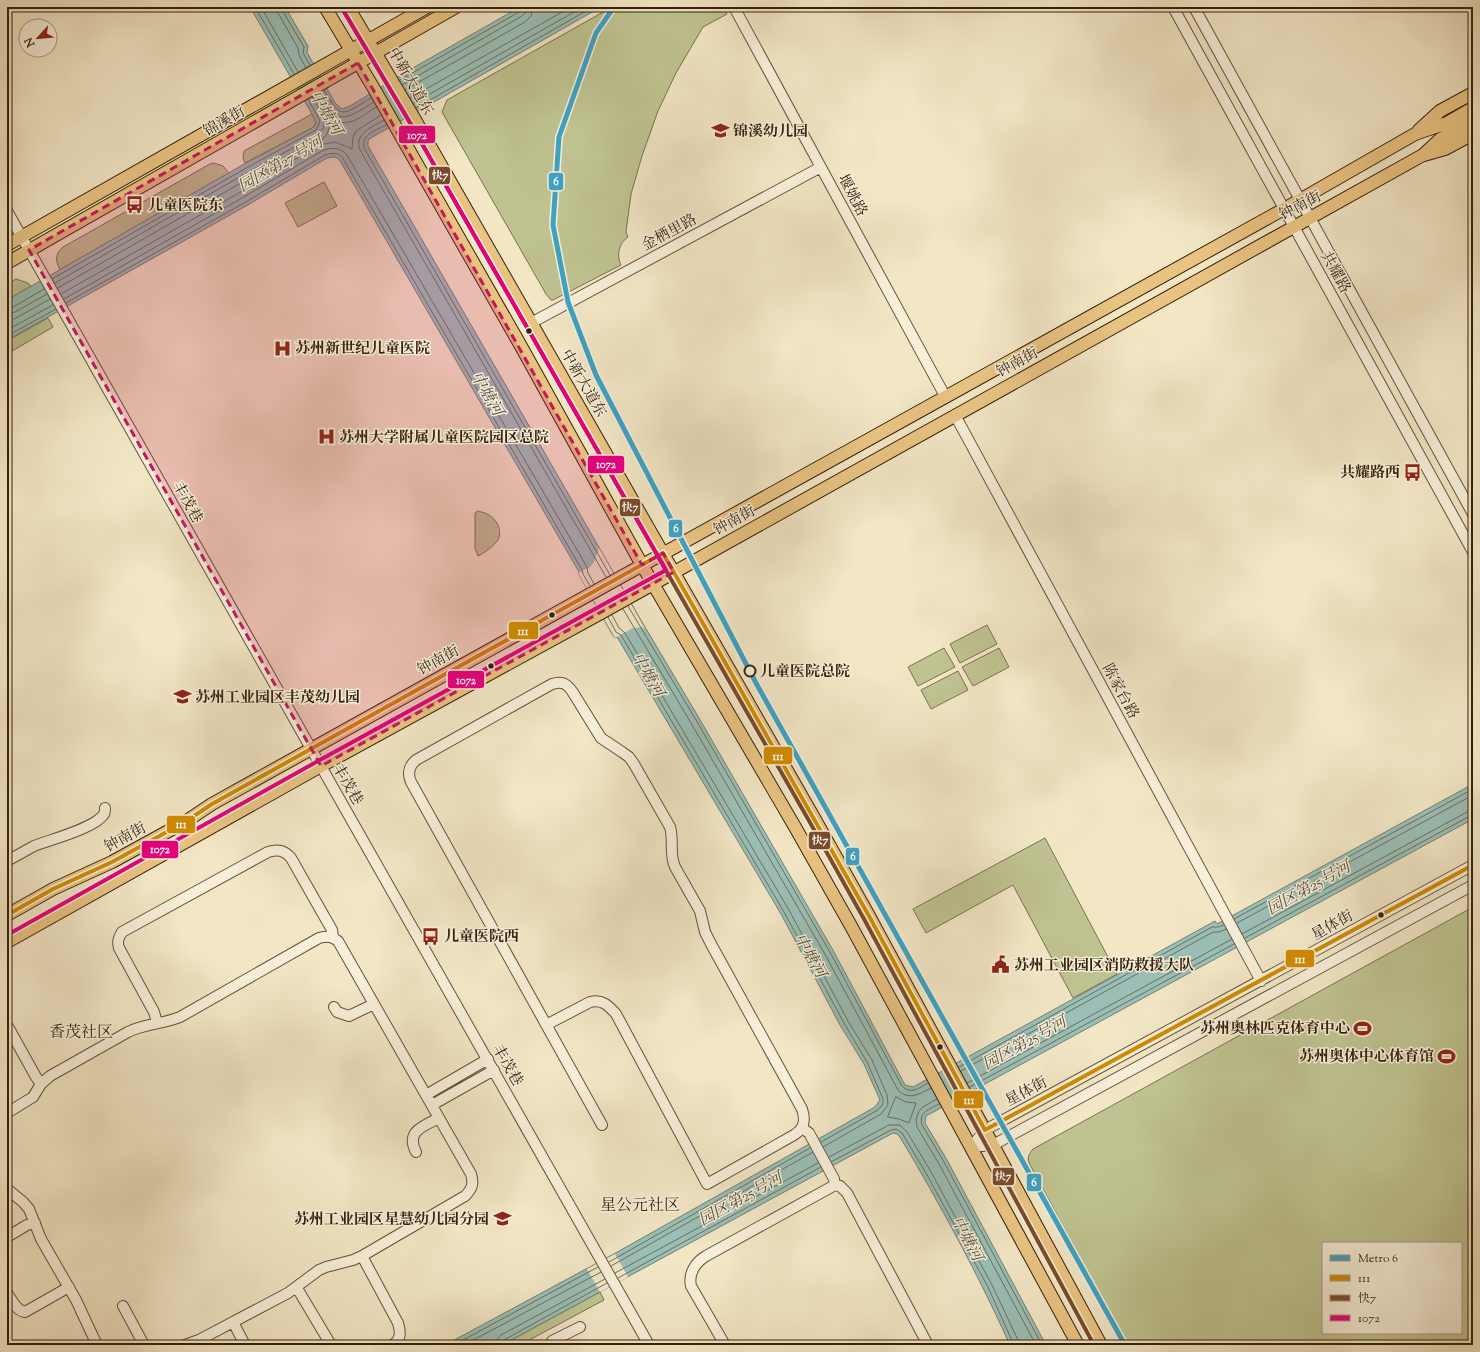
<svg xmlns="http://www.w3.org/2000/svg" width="1480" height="1352" font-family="'Sorts Mill Goudy','Noto Serif SC',serif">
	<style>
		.green { fill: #bfc391; stroke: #7a714e; fill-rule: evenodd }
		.water { fill: #9bbfb6; stroke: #737f72 }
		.pier { fill: #f2e6c5 }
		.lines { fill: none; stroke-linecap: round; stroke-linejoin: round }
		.shore { stroke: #686f60; stroke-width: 1 }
		.minor-casing { stroke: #65513a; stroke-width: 12 }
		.major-casing { stroke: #361f0b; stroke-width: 14 }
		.minor { stroke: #f7efd9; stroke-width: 10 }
		.major { stroke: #e9c382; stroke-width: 12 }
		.bus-1-casing { stroke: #f7efd9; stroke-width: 7 }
		.bus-2-casing { stroke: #f7efd9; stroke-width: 7 }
		.bus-3-casing { stroke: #f7efd9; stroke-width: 7 }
		.bus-1 { stroke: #d08b02; stroke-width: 4 }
		.bus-2 { stroke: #7a4b2a; stroke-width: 4 }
		.bus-3 { stroke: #e5007d; stroke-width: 4 }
		.metro-1-casing { stroke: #f7efd9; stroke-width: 8 }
		.metro-1 { stroke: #3ea2c3; stroke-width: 5 }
		.marked { fill: #c2185b; fill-opacity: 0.2; stroke: #c2185b; stroke-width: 3; stroke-dasharray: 8 5; stroke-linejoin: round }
		.bus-dot { fill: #361f0b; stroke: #f7efd9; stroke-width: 1.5 }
		.stop-dot { fill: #f7efd9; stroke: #361f0b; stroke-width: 2 }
		.labels { text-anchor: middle; stroke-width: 3; stroke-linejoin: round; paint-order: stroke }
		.street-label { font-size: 15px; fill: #361f0b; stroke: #f7efd9 }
		.poi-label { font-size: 15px; font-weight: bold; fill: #361f0b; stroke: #f7efd9; text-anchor: start }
		.stop-label { font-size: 15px; font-weight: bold; fill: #361f0b; stroke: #f7efd9; text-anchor: start }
		.water-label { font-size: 16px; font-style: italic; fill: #544f3e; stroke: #f7efd9 }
		.neighbourhood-label { font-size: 16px; fill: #361f0b; stroke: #f7efd9 }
		.line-badge { stroke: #f7efd9; stroke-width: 1.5 }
		.badge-label { font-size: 11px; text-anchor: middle; font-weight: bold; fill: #fff }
	</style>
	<rect width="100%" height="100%" fill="#f2e6c5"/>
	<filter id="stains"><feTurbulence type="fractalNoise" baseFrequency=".005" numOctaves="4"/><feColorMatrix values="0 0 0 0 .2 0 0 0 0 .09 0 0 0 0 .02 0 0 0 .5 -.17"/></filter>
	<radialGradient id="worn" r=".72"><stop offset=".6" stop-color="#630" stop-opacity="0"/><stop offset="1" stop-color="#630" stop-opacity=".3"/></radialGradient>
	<path class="green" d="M 612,7 L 724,7 L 727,14 L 703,27 L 676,73 L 658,111 L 642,156 L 631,194 L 626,232 L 628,237 C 619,243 616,255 621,265 L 553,300 L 551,300 L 546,294 L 442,112 L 447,100 Z
		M 312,114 L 316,122 L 314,127 L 245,163 L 243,158 L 244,151 Z
		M 214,163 L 223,166 L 229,173 L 60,270 C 55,260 55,254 63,247 L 210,164 Z
		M 324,182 L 337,206 L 298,227 L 285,203 Z
		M 16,279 L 28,283 L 31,286 L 7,300 L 7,284 Z
		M 48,318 L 53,327 L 7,354 L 7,341 Z
		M 478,511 C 480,512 484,512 487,514 C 496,518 503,530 498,540 C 495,545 483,554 478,556 L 475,548 L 475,513 Z
		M 987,625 L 997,644 L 960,663 L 950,644 Z
		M 944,648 L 955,667 L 918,686 L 908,667 Z
		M 999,648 L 1009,667 L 973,686 L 962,667 Z
		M 958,671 L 968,690 L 931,709 L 921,690 Z
		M 1045,838 L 1117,974 L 1073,998 L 1013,885 L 926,933 L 913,909 Z
		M 1473,907 L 1473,1345 L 1127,1345 L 1029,1163 C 1027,1157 1029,1154 1033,1149 ZM 1323,1243 L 1461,1243 L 1461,1333 L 1323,1333 Z
		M 600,1292 L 604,1300 L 520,1345 L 502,1345 Z"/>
	<path class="water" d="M 250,7 L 285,7 L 308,46 L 307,52 L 335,103 L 342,109 L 350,106 L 411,69 L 520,7 L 601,7 L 369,139 L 368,141 L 368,146 L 642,622 L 699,718 L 834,952 L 905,1085 L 913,1087 L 1215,921 L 1217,924 L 1239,912 L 1473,784 L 1473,819 L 926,1116 L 925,1123 L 947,1160 L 1046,1345 L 1010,1345 C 978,1274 940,1204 900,1137 L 897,1134 L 893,1133 L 502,1345 L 445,1345 L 612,1255 L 875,1107 L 880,1100 L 864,1064 L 840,1025 L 781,914 L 617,637 L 615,638 L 612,634 L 578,573 L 579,572 L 339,159 L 334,157 L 327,158 L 246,206 L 7,340 L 7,300 L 246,163 L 314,127 L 316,122 L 312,114 Z"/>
	<path class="pier" d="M 599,548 L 645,629 L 642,627 L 633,628 L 615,638 L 578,573 L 590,567 L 594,562 Z
		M 615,1254 L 628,1277 L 600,1292 L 587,1269 Z"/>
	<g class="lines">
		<path class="shore" d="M 255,7 L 294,74
			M 261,7 L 298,72
			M 277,7 L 278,13 L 298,48 L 299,55 L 306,68
			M 282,7 L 282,10 L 304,47 L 303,53 L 310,65
			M 400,80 L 519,12 L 522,7
			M 402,85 L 522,16 L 526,12 L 527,7
			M 324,90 C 342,122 343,114 371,98
			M 405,90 L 525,22 L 531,16 L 533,7
			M 320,93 C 339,127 344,120 374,102
			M 410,98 L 571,7
			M 414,103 L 583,7
			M 416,108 L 593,7
			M 384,120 C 372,127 354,133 360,150 L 606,577
			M 386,125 C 377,130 361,134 364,148 L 610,575
			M 52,279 L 248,167 L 316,130 L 320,121 L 308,99
			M 55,283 L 250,171 L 319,134 C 331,122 319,109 312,97
			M 58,288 L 253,176 L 322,140 L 327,134 L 332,121 C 353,126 359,118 376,107
			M 61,294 L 239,193 L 319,145 L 335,142 L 352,149 L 353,137 L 356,131 L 381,115
			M 64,299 L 242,198 L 322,151 C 332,147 340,147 347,155 L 587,567 L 588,573 L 594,584
			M 66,303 L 244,203 L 325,155 C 332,153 337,152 342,157 L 582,570 L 583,574 L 590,586
			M 7,308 L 13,307 L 44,289
			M 7,314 L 15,312 L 47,294
			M 7,323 L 50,299
			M 7,330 L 53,305
			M 7,336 L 56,309
			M 628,606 L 696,720 L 831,954 L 902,1086 C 911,1095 919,1088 928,1083
			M 623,609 L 691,723 L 826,956 L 898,1090 C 909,1101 919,1094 931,1088
			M 612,615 L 619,628 L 625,633 L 789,910 L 848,1021 L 872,1060 L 887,1095 L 888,1105 L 881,1114 L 823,1147
			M 608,617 L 616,632 L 621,635 L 784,912 L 844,1023 L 867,1062 L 883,1099 L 883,1104 L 878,1110 L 821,1142
			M 1234,919 L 1473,789
			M 1237,923 L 1473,795
			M 1242,934 L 1467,812 L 1473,811
			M 1245,938 L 1470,816 L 1473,816
			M 959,1067 L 1212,927 L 1218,927 L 1224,925
			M 961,1071 L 1213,932 L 1219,932 L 1226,929
			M 967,1083 L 1232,939
			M 970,1087 L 1234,944
			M 896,1097 L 906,1102 L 916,1103 L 909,1123 L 899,1119 L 888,1117 Z
			M 937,1099 L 923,1107 L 919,1111 L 916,1119 L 917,1127 L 939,1164 L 1036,1345
			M 939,1104 C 930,1109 918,1112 922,1125 L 944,1162 L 1042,1345
			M 829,1157 L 889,1125 L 900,1125 L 907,1132 L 930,1170 L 992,1285 L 1018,1340 L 1019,1345
			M 831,1162 L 891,1130 L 896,1129 L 902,1133 L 926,1173 L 988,1287 L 1014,1345
			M 609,1262 L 810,1148
			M 611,1266 L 813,1152
			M 615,1273 L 818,1163
			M 618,1278 L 821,1167
			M 454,1345 L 598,1267
			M 464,1345 L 601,1272
			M 496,1345 L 497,1340 L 501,1335 L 605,1279
			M 501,1345 L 504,1340 L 607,1283"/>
		<defs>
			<path id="minor" d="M 734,7 L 945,396
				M 1173,7 L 1473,552
				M 1194,7 L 1473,514
				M 7,211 L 335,791 L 649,1345
				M 531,323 L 821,167
				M 955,415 L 1261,981
				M 7,861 C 16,856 25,851 34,846 C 49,840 96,828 104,814 C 105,813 105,810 105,808
				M 334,1007 L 337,1012 L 349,1016 L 374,1004
				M 157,1023 L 154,1012 L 119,948 C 117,942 118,938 122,932 L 268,852 C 278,849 284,850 291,858 L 332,930 L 333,937
				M 7,1025 L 36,1077 L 41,1084
				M 546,1025 L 590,1002 C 602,999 608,1005 616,1014 L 707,1184 L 794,1135 C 804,1129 806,1121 802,1109 L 711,944 L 705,932 L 700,911 L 675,867 C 669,854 674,840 670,827 L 634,764 L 629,757 L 622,752 L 601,738 L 572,691 C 566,683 562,681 552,684 L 416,760 C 409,766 407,773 411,782 L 602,1125
				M 426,1095 L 488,1059
				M 432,1105 L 494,1070
				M 7,1113 L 33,1097 L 41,1084 L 50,1076 L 128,1032 C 144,1024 163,1024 180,1017 L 319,938 C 327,936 331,936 338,941 L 471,1174 C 474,1184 472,1189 465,1196 L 362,1256 L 353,1260 L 326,1267 L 319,1270 L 288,1293 L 199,1340 L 185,1345
				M 802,1128 L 809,1133 L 834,1179 L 835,1185
				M 971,1147 L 985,1130 L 1473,865
				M 971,1147 L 993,1145 L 1473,885
				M 416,1152 C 405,1131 424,1126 439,1118
				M 7,1189 L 23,1202 L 29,1209 L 41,1239 L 76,1300 L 97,1345
				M 7,1237 L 27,1225 L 35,1223
				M 362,1256 L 398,1323 C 401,1333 401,1339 393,1345
				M 297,1288 L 331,1345
				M 7,1293 C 12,1300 16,1311 25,1312 L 69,1287
				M 123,1306 L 144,1345
				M 233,1322 L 245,1345
				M 552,1341 L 580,1327
				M 725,1345 L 691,1286 C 688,1273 696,1262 706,1256 L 835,1185 L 840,1186 L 847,1193 L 928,1345"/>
			<path id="major" d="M 325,7 L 373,87 L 522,348 L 642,565 L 795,827 L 851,926 L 1078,1345
				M 348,7 L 414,118 L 813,816 L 869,916 L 1101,1345
				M 1419,130 L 1440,111 L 1473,93
				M 1424,155 L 1445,149 L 1473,134
				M 7,245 L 427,7
				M 7,263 L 456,7
				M 7,915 L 53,889 L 112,862 L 185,822 L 212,804 L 1284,209 L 1415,134 L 1447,123 L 1473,108
				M 7,942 L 321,766 L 601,613 L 1423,155 L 1440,139 L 1473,122"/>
		</defs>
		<use href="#minor" class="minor-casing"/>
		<use href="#major" class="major-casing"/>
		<use href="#minor" class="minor"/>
		<use href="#major" class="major"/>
		<defs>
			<path id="bus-1" d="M 7,915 L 53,889 L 112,862 L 185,822 L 212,804 L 663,553 L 869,916 L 985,1130 L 1473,865"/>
			<path id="bus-2" d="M 343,10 L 409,121 L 808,819 L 864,919 L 1094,1345"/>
			<path id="bus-3" d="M 7,935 L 318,761 L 666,570 L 409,121 L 343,10"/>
		</defs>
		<use href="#bus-1" class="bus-1-casing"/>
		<use href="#bus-2" class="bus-2-casing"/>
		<use href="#bus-3" class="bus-3-casing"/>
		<use href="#bus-1" class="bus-1"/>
		<use href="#bus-2" class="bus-2"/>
		<use href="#bus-3" class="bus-3"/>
		<defs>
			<path id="metro-1" d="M 614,7 L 596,33 L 559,137 L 553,225 L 568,302 L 596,375 L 756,683 L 1125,1345"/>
		</defs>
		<use href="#metro-1" class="metro-1-casing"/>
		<use href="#metro-1" class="metro-1"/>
	</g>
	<path class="marked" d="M 358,63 L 642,565 L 663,553 L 674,572 L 321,766 L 29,250 Z"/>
	<defs>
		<symbol id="school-bare" viewBox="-9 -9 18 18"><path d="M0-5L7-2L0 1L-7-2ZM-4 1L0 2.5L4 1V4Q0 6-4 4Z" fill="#8f2418" stroke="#f7efd9" stroke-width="2.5" paint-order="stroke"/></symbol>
		<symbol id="bus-bare" viewBox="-9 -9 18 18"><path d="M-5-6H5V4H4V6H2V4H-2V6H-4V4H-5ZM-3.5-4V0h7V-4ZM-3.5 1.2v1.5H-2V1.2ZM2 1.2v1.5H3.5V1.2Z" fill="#8f2418" stroke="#f7efd9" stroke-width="2.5" paint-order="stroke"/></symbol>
		<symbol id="hospital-bare" viewBox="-9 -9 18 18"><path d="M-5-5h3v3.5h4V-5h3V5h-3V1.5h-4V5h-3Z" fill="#8f2418" stroke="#f7efd9" stroke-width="2.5" paint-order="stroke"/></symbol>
		<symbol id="civic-bare" viewBox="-9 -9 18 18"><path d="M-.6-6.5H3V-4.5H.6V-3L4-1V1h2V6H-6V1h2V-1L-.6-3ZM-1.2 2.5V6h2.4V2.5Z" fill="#8f2418" stroke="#f7efd9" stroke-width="2.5" paint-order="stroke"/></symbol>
		<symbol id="stadium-bare" viewBox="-9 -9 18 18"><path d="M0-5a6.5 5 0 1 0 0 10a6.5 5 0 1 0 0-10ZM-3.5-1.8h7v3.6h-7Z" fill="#8f2418" stroke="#f7efd9" stroke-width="2.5" paint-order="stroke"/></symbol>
	</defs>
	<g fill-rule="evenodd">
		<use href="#school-bare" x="708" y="118" width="25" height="25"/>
		<use href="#bus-bare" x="122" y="192" width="25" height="25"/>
		<use href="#hospital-bare" x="270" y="336" width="25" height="25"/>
		<use href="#hospital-bare" x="314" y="424" width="25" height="25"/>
		<use href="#bus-bare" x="1400" y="460" width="25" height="25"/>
		<use href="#school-bare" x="170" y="684" width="25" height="25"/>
		<use href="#bus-bare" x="418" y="924" width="25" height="25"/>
		<use href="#civic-bare" x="988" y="952" width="25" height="25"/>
		<use href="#stadium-bare" x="1350" y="1016" width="25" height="25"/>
		<use href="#stadium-bare" x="1434" y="1044" width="25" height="25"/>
		<use href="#school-bare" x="490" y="1206" width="25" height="25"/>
	</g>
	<g class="bus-dot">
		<circle cx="529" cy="331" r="3.5"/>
		<circle cx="552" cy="615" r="3.5"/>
		<circle cx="491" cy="666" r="3.5"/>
		<circle cx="1381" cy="915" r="3.5"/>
		<circle cx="940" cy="1047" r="3.5"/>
	</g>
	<circle class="stop-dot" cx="750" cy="671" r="5.5"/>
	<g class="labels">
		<g class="street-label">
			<text transform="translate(411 81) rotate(60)" y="5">中新大道东</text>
			<text transform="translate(224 121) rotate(-30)" y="5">锦溪街</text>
			<text transform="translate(853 195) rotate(62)" y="5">堰姚路</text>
			<text transform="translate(1300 205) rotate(-28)" y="5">钟南街</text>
			<text transform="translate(669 232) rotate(-28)" y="5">金栖里路</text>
			<text transform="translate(1336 272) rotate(61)" y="5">共耀路</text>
			<text transform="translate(1017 362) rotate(-29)" y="5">钟南街</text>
			<text transform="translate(584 383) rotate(60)" y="5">中新大道东</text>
			<text transform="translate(188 502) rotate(61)" y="5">丰茂巷</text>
			<text transform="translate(734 520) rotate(-29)" y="5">钟南街</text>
			<text transform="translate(438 660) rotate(-29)" y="5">钟南街</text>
			<text transform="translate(1121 691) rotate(62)" y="5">陈家台路</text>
			<text transform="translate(348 784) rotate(60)" y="5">丰茂巷</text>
			<text transform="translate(125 837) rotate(-29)" y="5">钟南街</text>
			<text transform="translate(1332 925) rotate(-29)" y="5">星体街</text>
			<text transform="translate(508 1065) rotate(60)" y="5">丰茂巷</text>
			<text transform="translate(1026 1091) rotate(-28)" y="5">星体街</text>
		</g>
		<g class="poi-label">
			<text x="733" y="136">锦溪幼儿园</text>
			<text x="148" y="210">儿童医院东</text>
			<text x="295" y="353">苏州新世纪儿童医院</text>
			<text x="339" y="442">苏州大学附属儿童医院园区总院</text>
			<text x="1400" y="477" text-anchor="end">共耀路西</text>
			<text x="195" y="702">苏州工业园区丰茂幼儿园</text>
			<text x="444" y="941">儿童医院西</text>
			<text x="1014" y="970">苏州工业园区消防救援大队</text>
			<text x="1350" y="1033" text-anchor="end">苏州奥林匹克体育中心</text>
			<text x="1434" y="1061" text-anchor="end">苏州奥体中心体育馆</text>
			<text x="489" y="1224" text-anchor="end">苏州工业园区星慧幼儿园分园</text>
		</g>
		<g class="stop-label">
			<text x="760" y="676">儿童医院总院</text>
		</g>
		<g class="water-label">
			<text transform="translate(327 112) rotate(60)" y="6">中塘河</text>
			<text transform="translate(280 163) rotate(-30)" y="6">园区第27号河</text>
			<text transform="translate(488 393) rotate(60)" y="6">中塘河</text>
			<text transform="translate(649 674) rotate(60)" y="6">中塘河</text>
			<text transform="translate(1308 887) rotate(-29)" y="6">园区第25号河</text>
			<text transform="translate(811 955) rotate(60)" y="6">中塘河</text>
			<text transform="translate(1024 1042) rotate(-29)" y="6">园区第25号河</text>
			<text transform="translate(740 1198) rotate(-29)" y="6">园区第25号河</text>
			<text transform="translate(968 1238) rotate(62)" y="6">中塘河</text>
		</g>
		<g class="neighbourhood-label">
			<text x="81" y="1037">香茂社区</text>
			<text x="640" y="1210">星公元社区</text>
		</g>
	</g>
	<g class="line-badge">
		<rect x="398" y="125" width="38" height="19" rx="4" fill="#e5007d"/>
		<rect x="428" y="166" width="23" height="19" rx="4" fill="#7a4b2a"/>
		<rect x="548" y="172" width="16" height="19" rx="4" fill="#3ea2c3"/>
		<rect x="587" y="455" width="38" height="19" rx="4" fill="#e5007d"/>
		<rect x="619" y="498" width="22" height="19" rx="4" fill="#7a4b2a"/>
		<rect x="668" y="519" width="15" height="19" rx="4" fill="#3ea2c3"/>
		<rect x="508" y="621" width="31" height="19" rx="4" fill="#d08b02"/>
		<rect x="447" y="670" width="38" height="19" rx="4" fill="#e5007d"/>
		<rect x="763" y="746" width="30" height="19" rx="4" fill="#d08b02"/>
		<rect x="166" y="815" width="30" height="19" rx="4" fill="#d08b02"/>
		<rect x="808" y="831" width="23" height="19" rx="4" fill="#7a4b2a"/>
		<rect x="141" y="840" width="38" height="19" rx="4" fill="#e5007d"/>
		<rect x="845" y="847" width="15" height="19" rx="4" fill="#3ea2c3"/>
		<rect x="1285" y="949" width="30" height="19" rx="4" fill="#d08b02"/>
		<rect x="953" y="1090" width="31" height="19" rx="4" fill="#d08b02"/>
		<rect x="992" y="1167" width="23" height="19" rx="4" fill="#7a4b2a"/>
		<rect x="1026" y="1173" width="16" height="19" rx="4" fill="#3ea2c3"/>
	</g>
	<g class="badge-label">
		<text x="417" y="139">1072</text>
		<text x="440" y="179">快7</text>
		<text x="556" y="185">6</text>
		<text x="606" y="468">1072</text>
		<text x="630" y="511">快7</text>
		<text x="676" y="532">6</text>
		<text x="523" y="635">111</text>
		<text x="466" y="684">1072</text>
		<text x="778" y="760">111</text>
		<text x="181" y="828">111</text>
		<text x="820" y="844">快7</text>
		<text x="160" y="853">1072</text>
		<text x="853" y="860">6</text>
		<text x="1300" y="963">111</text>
		<text x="969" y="1104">111</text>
		<text x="1003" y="1180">快7</text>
		<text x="1034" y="1186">6</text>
	</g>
	<rect width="1480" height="1352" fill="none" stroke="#f2e6c5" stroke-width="24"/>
	<rect x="8" y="8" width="1464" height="1336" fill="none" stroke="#361f0b" stroke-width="2"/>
	<rect x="12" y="12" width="1456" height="1328" fill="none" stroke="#361f0b"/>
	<rect x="1322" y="1242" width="140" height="92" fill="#f7efd9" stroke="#aa9c87"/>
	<rect x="1330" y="1255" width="20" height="6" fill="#3ea2c3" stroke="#aa9c87"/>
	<text x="1358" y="1262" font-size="12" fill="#361f0b">Metro 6</text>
	<rect x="1330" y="1275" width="20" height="6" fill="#d08b02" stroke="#aa9c87"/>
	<text x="1358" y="1282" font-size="12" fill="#361f0b">111</text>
	<rect x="1330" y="1295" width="20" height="6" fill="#7a4b2a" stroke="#aa9c87"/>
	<text x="1358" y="1302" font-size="12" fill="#361f0b">快7</text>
	<rect x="1330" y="1315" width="20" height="6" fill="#e5007d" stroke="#aa9c87"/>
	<text x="1358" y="1322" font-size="12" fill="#361f0b">1072</text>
	<g transform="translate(38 38) rotate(243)"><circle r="19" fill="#f7efd9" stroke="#aa9c87"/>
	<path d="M0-3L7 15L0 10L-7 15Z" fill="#8f2418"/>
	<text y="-6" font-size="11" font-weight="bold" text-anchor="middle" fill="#361f0b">N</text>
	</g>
	<rect width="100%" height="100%" filter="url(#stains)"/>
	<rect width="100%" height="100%" fill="url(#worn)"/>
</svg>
